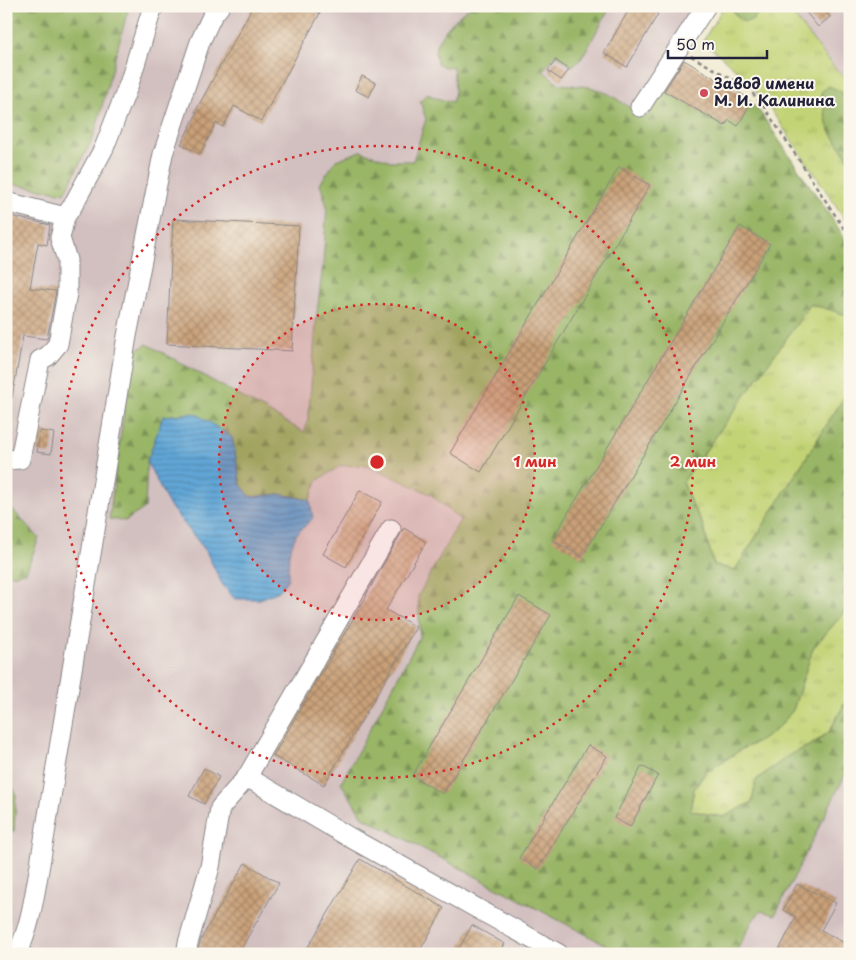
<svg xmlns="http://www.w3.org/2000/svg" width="856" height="960" font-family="'Playpen Sans',sans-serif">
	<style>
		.industrial { fill: #d2bfbf }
		.grass { fill: url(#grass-tufts); stroke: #727a58 }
		.forest { fill: url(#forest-firs); stroke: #5e6c50 }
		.water { fill: url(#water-rules); stroke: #426488 }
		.building { fill: url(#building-cross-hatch) }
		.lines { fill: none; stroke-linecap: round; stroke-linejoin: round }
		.minor-casing { stroke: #898686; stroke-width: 21 }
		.path { stroke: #898686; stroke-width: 2.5; stroke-dasharray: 4 4; stroke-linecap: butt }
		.minor { stroke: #fff; stroke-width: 19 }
		.ring { fill: none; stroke: #d62828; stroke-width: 2.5; stroke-dasharray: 2.5 5 }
		.poi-dot { fill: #d1495b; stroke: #fbf7ec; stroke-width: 2 }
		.labels { text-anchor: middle; stroke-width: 4; stroke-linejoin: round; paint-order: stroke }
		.poi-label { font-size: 15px; font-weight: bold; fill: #22223b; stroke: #fbf7ec; text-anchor: start }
		.centre { fill: #d62828; stroke: #fbf7ec; stroke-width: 2.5 }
		.ring-label { font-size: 15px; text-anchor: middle; font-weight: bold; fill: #d62828; stroke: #fbf7ec; stroke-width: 4; stroke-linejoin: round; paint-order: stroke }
	</style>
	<defs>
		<pattern id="grass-tufts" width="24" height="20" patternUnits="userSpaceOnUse" patternTransform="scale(1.25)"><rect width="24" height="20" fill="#c2d375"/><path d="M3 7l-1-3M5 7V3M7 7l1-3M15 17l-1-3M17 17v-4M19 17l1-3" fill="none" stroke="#a6b566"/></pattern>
		<pattern id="forest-firs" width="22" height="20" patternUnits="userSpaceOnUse" patternTransform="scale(1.25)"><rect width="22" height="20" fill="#99b566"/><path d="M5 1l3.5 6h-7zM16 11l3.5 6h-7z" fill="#7c9355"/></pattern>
		<pattern id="water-rules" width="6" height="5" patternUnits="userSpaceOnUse" patternTransform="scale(1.25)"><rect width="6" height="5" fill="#61a6d6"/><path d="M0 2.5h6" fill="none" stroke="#5087af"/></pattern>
		<pattern id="building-cross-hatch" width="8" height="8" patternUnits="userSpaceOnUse" patternTransform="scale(1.25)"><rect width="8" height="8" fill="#c9a078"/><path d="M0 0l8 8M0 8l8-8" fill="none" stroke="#a38264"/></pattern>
	</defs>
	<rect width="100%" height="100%" fill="#fbf7ec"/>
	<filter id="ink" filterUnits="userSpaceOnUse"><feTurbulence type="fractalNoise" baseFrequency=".02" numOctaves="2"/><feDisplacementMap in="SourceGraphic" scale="10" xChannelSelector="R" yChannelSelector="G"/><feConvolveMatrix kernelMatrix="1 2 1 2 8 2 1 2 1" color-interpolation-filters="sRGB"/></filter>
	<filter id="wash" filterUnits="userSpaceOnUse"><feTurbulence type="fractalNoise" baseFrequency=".0096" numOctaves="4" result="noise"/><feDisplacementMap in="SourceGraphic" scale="20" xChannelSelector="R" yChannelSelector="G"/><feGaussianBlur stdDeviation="1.12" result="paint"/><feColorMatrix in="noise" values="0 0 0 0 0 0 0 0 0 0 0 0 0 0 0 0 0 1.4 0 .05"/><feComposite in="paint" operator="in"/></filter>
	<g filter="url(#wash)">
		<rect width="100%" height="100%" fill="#f0ead1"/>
		<path class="industrial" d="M 6,6 L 697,6 L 681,58 L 745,96 L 760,112 L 841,232 L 850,248 L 850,954 L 6,954 Z
			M 786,6 L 850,6 L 850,82 L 835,68 Z"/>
		<path class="grass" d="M 724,6 L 731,6 L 735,14 L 760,10 L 762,6 L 786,6 L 835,68 L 850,82 L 850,96 L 821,92 L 828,128 L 850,161 L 850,229 L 841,213 L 767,104 L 740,73 L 703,41 Z
			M 811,304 L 850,316 L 850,388 L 735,570 L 714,565 L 702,523 L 691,503 L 683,482 Z
			M 850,602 L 850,694 L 829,732 L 811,745 L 791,754 L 756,780 L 752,802 L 724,817 L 712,815 L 690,810 L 694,789 L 706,772 L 742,749 L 762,740 L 779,727 L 793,710 L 813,648 L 842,615 Z"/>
		<path class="forest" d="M 6,6 L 129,6 L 94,136 L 65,193 L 6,183 L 6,166 L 9,158 L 6,152 Z
			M 471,6 L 611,6 L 581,59 L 572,66 L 556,54 L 543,71 L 560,84 L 590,87 L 609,94 L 646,118 L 663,90 L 725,126 L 729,120 L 738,125 L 749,106 L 742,102 L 745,96 L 760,112 L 841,232 L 850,248 L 850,316 L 811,304 L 683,482 L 691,503 L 702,523 L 714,565 L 735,570 L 850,388 L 850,602 L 842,615 L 813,648 L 793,710 L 779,727 L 762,740 L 742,749 L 706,772 L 694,789 L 690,810 L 712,815 L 724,817 L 752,802 L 756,780 L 791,754 L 811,745 L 829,732 L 850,694 L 850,765 L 775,915 L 761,911 L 753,920 L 735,954 L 623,954 L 363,817 L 341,783 L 420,636 L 418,596 L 460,520 L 430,494 L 367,465 L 340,466 L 317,481 L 310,500 L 280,494 L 251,497 L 241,485 L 232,437 L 147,462 L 145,508 L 125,521 L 109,519 L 132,353 L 147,344 L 304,432 L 308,420 L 317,313 L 323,265 L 327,206 L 320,184 L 336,160 L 361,151 L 391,161 L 413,161 L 426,119 L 420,101 L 428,94 L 436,98 L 452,102 L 455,92 L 453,67 L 444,67 L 437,63 C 437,59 435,54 435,50 C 437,35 459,15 471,6 Z
			M 731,6 L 762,6 L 753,20 L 744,22 L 735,14 Z
			M 829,86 L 850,96 L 850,161 L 828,128 L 821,92 Z
			M 6,503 L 39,538 L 26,572 L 11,575 L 6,570 Z
			M 6,770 L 16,795 L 14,831 L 6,832 Z"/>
		<path class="water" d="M 195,413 L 232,437 L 241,485 L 251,497 L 280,494 L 310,500 L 313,518 L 296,535 L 289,553 L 288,579 L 279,591 L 260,599 L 235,599 L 222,584 L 206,551 L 169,505 L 147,462 L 163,416 Z"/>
		<g id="blocks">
			<path class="building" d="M 253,6 L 306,6 L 320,13 L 261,121 L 234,106 L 223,127 L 216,123 L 200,154 L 181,144 L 197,113 L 195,112 Z
				M 631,6 L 645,6 L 658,14 L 627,67 L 604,53 Z
				M 801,6 L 822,6 L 830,17 L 818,27 Z
				M 556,60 L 569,70 L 561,80 L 548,71 Z
				M 684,60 L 745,96 L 742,102 L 749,106 L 738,126 L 729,120 L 725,126 L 664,91 Z
				M 362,76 L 376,83 L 369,97 L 355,90 Z
				M 619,167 L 650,185 L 481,472 L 450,453 Z
				M 6,215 L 50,225 L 47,245 L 38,243 L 30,288 L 56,291 L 47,339 L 23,336 L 12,398 L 6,398 Z
				M 173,219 L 299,226 L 292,351 L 167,344 Z
				M 740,226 L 770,244 L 582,557 L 552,540 Z
				M 40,431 L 54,433 L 51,454 L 37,452 Z
				M 360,490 L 382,502 L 346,567 L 323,554 Z
				M 404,528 L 426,542 L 386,610 L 416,627 L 324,785 L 273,756 L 367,595 L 366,595 Z
				M 519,596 L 551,615 L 443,794 L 412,776 Z
				M 588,745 L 607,756 L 538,869 L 519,858 Z
				M 642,766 L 658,775 L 630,827 L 614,818 Z
				M 204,768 L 219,777 L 204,804 L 189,796 Z
				M 360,859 L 444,908 L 418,954 L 304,954 Z
				M 245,863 L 279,883 L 238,954 L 197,954 L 201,939 Z
				M 797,884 L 836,903 L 821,930 L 850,946 L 850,954 L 777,954 L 796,917 L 783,910 Z
				M 472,925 L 505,944 L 499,954 L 456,954 Z"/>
		</g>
	</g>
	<g filter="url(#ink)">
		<use href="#blocks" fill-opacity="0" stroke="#898686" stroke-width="1"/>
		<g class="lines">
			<defs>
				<path id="minor" d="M 640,107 L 706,6
					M 6,202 L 65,217 L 73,205 L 104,148 L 129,84 L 153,6
					M 6,460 L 20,459 L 40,360 L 48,356 L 58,344 L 67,293 L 67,260 L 60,238 L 65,217
					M 247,777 L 349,837 L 559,954
					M 17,954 C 30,928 34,898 39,870 L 127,336 L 163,154 L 200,42 L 212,16 L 220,6
					M 186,954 L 188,943 L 210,867 L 220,808 L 247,777 L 391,529"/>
			</defs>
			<use href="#minor" class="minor-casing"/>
			<path class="path" d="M 691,56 L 741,84 L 753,94 L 764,107 L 841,224 L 850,239"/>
			<use href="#minor" class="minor"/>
		</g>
	</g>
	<circle cx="377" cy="462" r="158" fill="#d62828" fill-opacity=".12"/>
	<g class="ring">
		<circle cx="377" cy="462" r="158"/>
		<circle cx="377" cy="462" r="316"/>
	</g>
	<circle class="poi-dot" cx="704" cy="93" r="5"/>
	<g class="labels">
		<g class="poi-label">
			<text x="714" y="89">Завод имени<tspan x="714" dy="17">М. И. Калинина</tspan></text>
		</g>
	</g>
	<circle cx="377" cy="462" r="8" class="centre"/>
	<g class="ring-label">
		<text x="535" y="467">1 мин</text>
		<text x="693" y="467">2 мин</text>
	</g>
	<rect width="856" height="960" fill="none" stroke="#fbf7ec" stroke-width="25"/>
	<path d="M668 50v8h99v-8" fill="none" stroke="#22223b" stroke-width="2.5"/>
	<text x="676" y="50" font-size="15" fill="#22223b" stroke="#fbf7ec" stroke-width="4" paint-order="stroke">50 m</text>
</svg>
